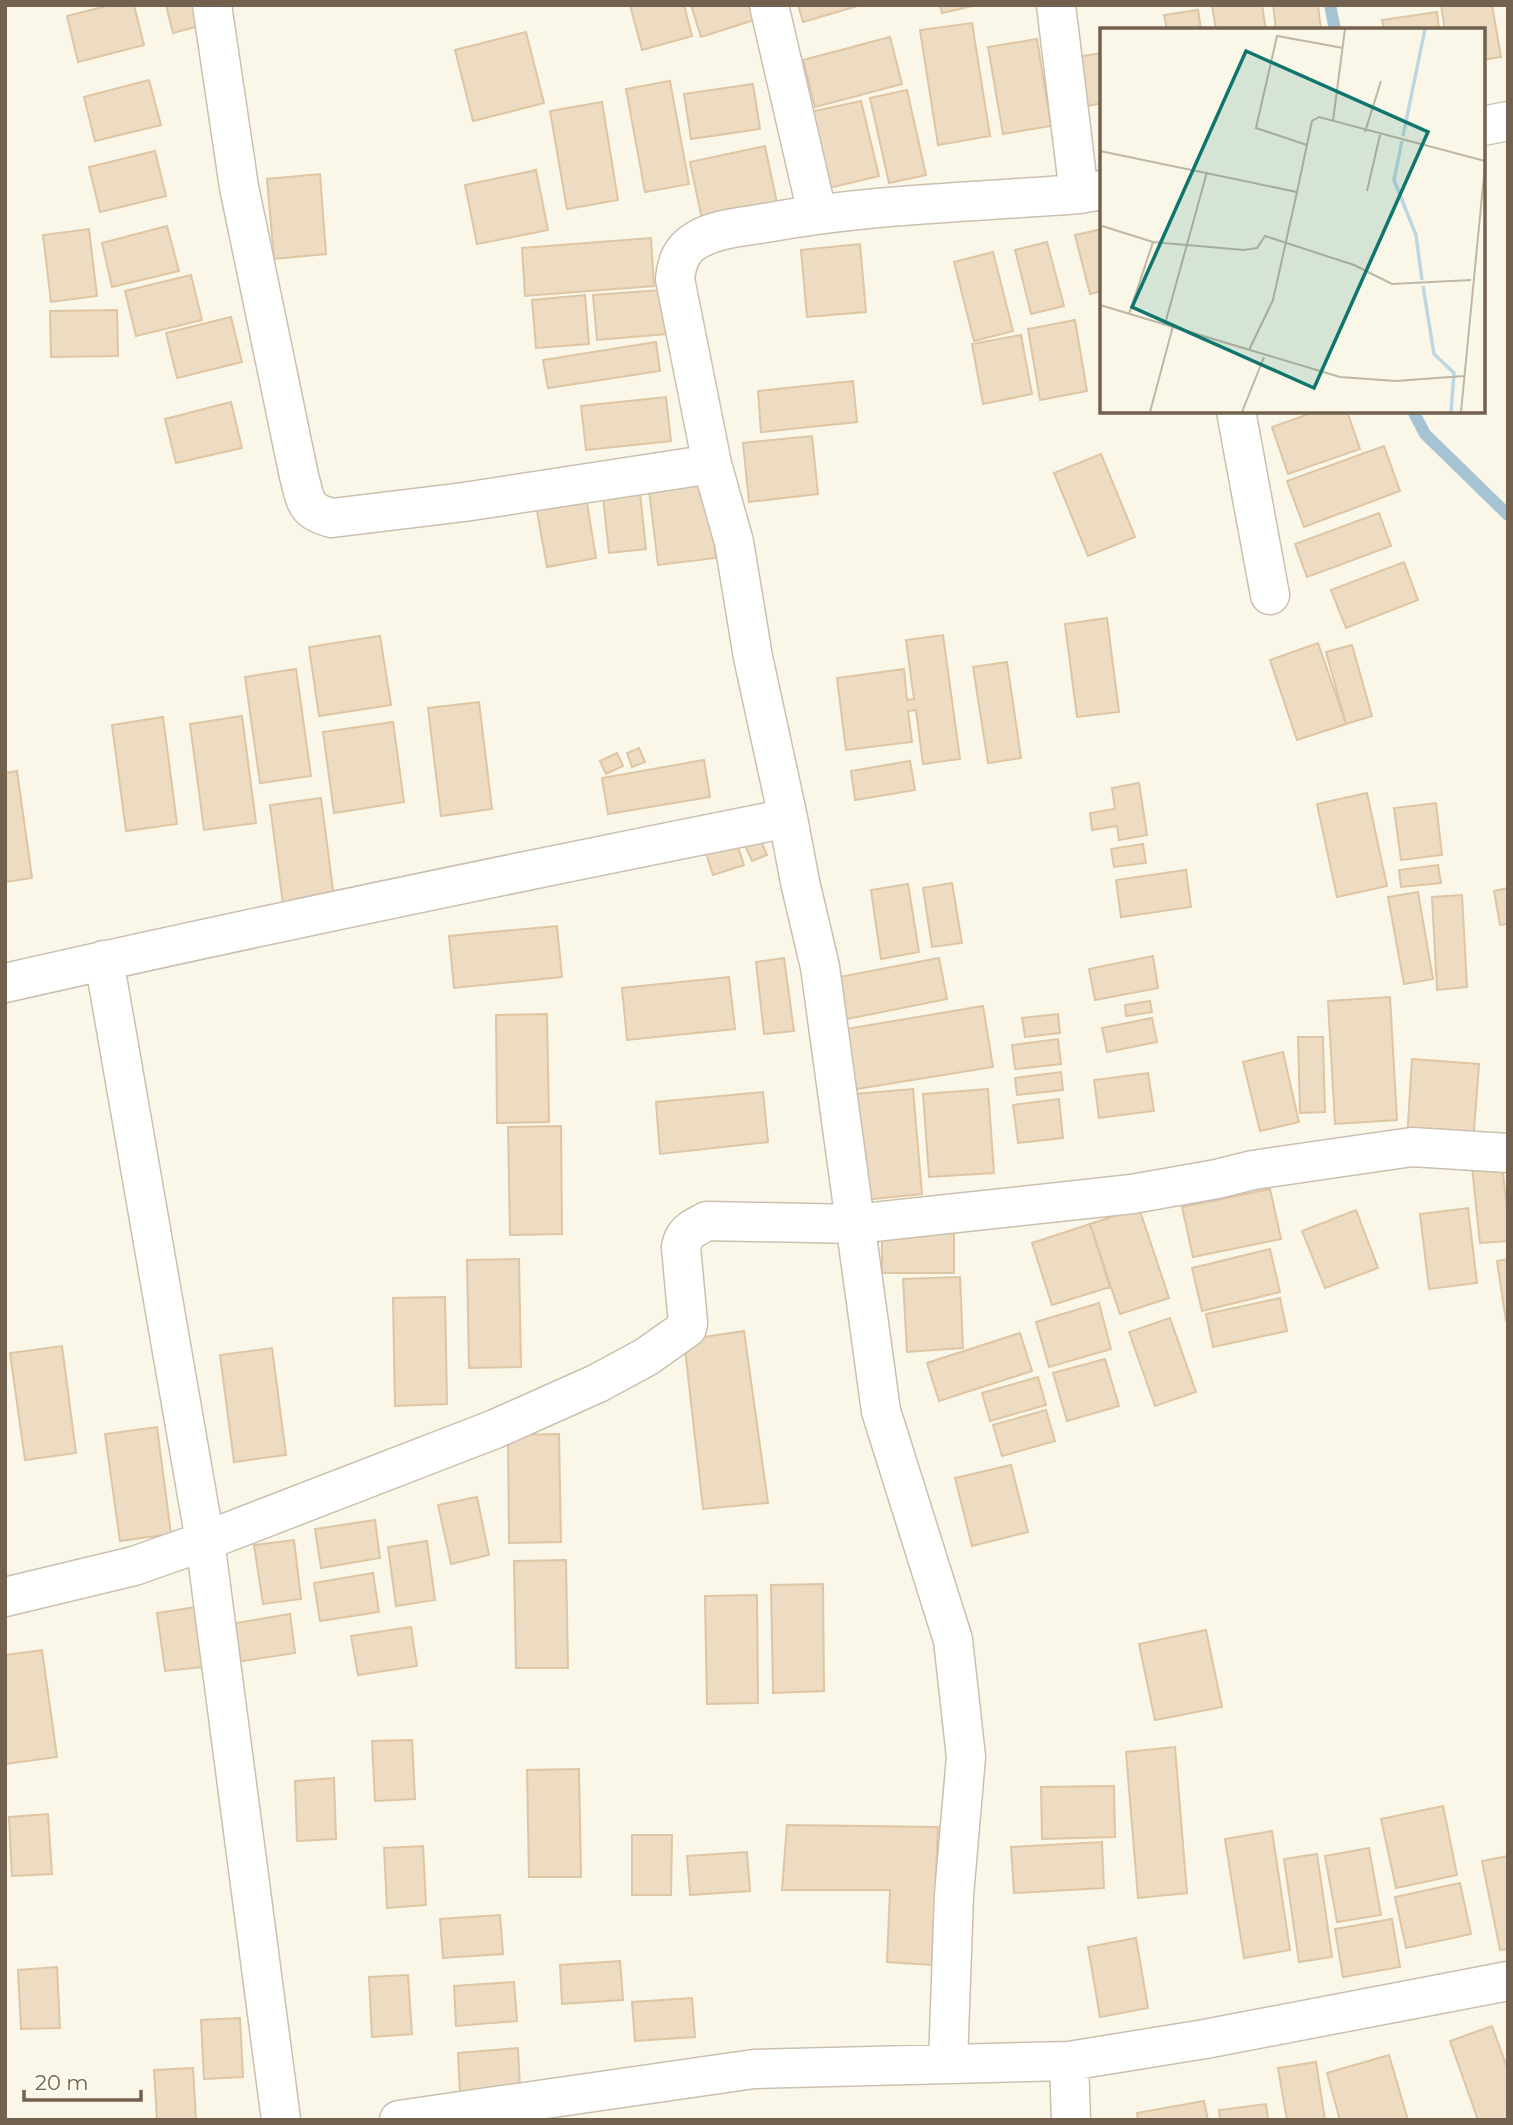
<svg xmlns="http://www.w3.org/2000/svg" width="1513" height="2125" font-family="Montserrat,sans-serif">
	<style>
		.lines { fill: none; stroke-linecap: round; stroke-linejoin: round }
		.stream { stroke: #a5c3d3; stroke-width: 12 }
		.building { fill: #eddbc2; stroke: #dec5a4; stroke-width: 2 }
		.minor-casing { stroke: #cbc0af; stroke-width: 41 }
		.minor { stroke: #fff; stroke-width: 38 }
		.inset-river { fill: none; stroke: #bed6e2; stroke-width: 3.5 }
		.inset-road { fill: none; stroke: #c0b6a5; stroke-width: 2 }
		.view { fill: #0f766e; fill-opacity: 0.15; stroke: #0f766e; stroke-width: 3.5 }
		.inset-edge { fill: none; stroke: #72614e; stroke-width: 3.5 }
	</style>
	<rect width="100%" height="100%" fill="#faf7e8"/>
	<g class="lines">
		<path class="stream" d="M 1330,5 L 1335,30
			M 1413,411 L 1425,434 L 1508,515"/>
	</g>
	<path class="building" d="M 111,5 L 134,5 L 144,45 L 78,62 L 67,16 Z
		M 166,5 L 197,5 L 203,25 L 173,33 Z
		M 630,5 L 684,5 L 692,36 L 642,50 Z
		M 691,5 L 749,5 L 754,20 L 701,37 Z
		M 798,5 L 861,5 L 803,22 Z
		M 940,5 L 977,5 L 942,13 Z
		M 1212,5 L 1262,5 L 1266,30 L 1216,30 Z
		M 1273,5 L 1318,5 L 1321,30 L 1276,30 Z
		M 1441,5 L 1492,5 L 1501,57 L 1483,60 L 1483,30 L 1445,30 Z
		M 1198,10 L 1201,30 L 1167,30 L 1164,15 Z
		M 1437,12 L 1439,30 L 1384,30 L 1382,20 Z
		M 972,23 L 990,136 L 938,145 L 920,30 Z
		M 526,32 L 544,103 L 473,121 L 455,50 Z
		M 890,37 L 902,84 L 815,107 L 803,60 Z
		M 1037,39 L 1051,126 L 1003,134 L 988,47 Z
		M 1102,53 L 1102,103 L 1084,107 L 1076,57 Z
		M 149,80 L 161,125 L 95,141 L 84,97 Z
		M 670,81 L 689,184 L 645,192 L 626,89 Z
		M 753,84 L 760,129 L 691,139 L 684,94 Z
		M 907,90 L 926,175 L 889,183 L 870,98 Z
		M 861,101 L 879,176 L 829,188 L 810,112 Z
		M 602,102 L 618,200 L 567,209 L 550,111 Z
		M 765,146 L 777,203 L 702,219 L 690,162 Z
		M 155,151 L 166,196 L 100,212 L 89,167 Z
		M 536,170 L 548,230 L 477,244 L 465,185 Z
		M 320,174 L 326,254 L 274,259 L 267,179 Z
		M 167,226 L 179,271 L 112,287 L 102,243 Z
		M 89,229 L 97,296 L 51,302 L 43,235 Z
		M 1102,229 L 1102,291 L 1090,294 L 1075,235 Z
		M 651,238 L 654,286 L 525,296 L 522,248 Z
		M 1047,242 L 1064,306 L 1031,314 L 1015,250 Z
		M 860,244 L 866,312 L 807,317 L 801,250 Z
		M 993,252 L 1013,331 L 974,341 L 954,262 Z
		M 191,275 L 202,320 L 136,336 L 125,291 Z
		M 662,290 L 666,334 L 597,340 L 593,295 Z
		M 585,295 L 589,344 L 536,348 L 532,300 Z
		M 117,310 L 118,356 L 51,357 L 50,311 Z
		M 231,317 L 242,362 L 177,378 L 166,333 Z
		M 1075,320 L 1087,391 L 1040,400 L 1028,329 Z
		M 1021,335 L 1032,394 L 983,404 L 972,344 Z
		M 656,342 L 660,371 L 548,388 L 543,360 Z
		M 853,381 L 857,422 L 761,432 L 758,391 Z
		M 666,397 L 671,441 L 586,450 L 581,406 Z
		M 231,402 L 242,448 L 176,463 L 165,419 Z
		M 1317,411 L 1347,411 L 1360,449 L 1288,474 L 1272,427 Z
		M 812,436 L 818,494 L 749,502 L 743,443 Z
		M 1384,446 L 1400,491 L 1304,527 L 1287,481 Z
		M 1101,454 L 1135,537 L 1088,556 L 1054,473 Z
		M 706,483 L 716,558 L 658,565 L 649,490 Z
		M 585,491 L 596,558 L 547,567 L 535,500 Z
		M 640,493 L 646,549 L 609,553 L 603,497 Z
		M 1379,513 L 1391,546 L 1307,577 L 1295,544 Z
		M 1404,562 L 1418,600 L 1346,628 L 1331,590 Z
		M 1107,618 L 1119,712 L 1077,717 L 1065,624 Z
		M 943,635 L 960,759 L 923,764 L 916,710 L 908,711 L 912,742 L 846,750 L 837,678 L 904,669 L 907,700 L 914,699 L 906,640 Z
		M 380,636 L 391,705 L 319,716 L 309,647 Z
		M 1318,643 L 1346,724 L 1297,740 L 1270,660 Z
		M 1352,645 L 1372,716 L 1346,724 L 1326,652 Z
		M 1007,662 L 1021,758 L 988,763 L 973,667 Z
		M 296,669 L 311,776 L 260,783 L 245,677 Z
		M 479,702 L 492,809 L 441,816 L 428,708 Z
		M 242,716 L 256,823 L 204,830 L 190,724 Z
		M 163,717 L 177,824 L 126,831 L 112,725 Z
		M 393,722 L 404,802 L 334,813 L 323,732 Z
		M 639,748 L 645,762 L 632,767 L 627,753 Z
		M 617,753 L 623,766 L 606,774 L 600,761 Z
		M 704,760 L 710,797 L 608,814 L 602,778 Z
		M 910,761 L 915,790 L 855,800 L 851,771 Z
		M 17,771 L 32,878 L 5,882 L 5,773 Z
		M 1139,783 L 1147,835 L 1119,840 L 1117,826 L 1092,830 L 1090,813 L 1115,809 L 1112,788 Z
		M 1367,793 L 1387,886 L 1337,897 L 1317,804 Z
		M 321,798 L 335,905 L 284,912 L 270,805 Z
		M 1436,803 L 1442,855 L 1401,860 L 1394,808 Z
		M 756,829 L 767,855 L 752,861 L 741,836 Z
		M 735,838 L 744,865 L 713,875 L 704,847 Z
		M 1143,844 L 1146,863 L 1114,867 L 1111,849 Z
		M 1438,865 L 1441,883 L 1401,887 L 1399,870 Z
		M 1186,870 L 1191,907 L 1121,917 L 1116,880 Z
		M 952,883 L 962,943 L 932,947 L 923,888 Z
		M 908,884 L 919,952 L 881,959 L 871,890 Z
		M 1508,888 L 1508,924 L 1500,925 L 1494,891 Z
		M 1418,892 L 1433,979 L 1404,984 L 1388,897 Z
		M 1462,895 L 1467,987 L 1437,990 L 1432,897 Z
		M 557,926 L 562,977 L 454,988 L 449,936 Z
		M 1153,956 L 1158,988 L 1095,1000 L 1089,969 Z
		M 784,958 L 794,1031 L 764,1034 L 756,962 Z
		M 939,958 L 947,999 L 842,1020 L 834,978 Z
		M 729,977 L 735,1029 L 627,1040 L 622,988 Z
		M 1390,997 L 1397,1120 L 1335,1124 L 1328,1001 Z
		M 1150,1001 L 1152,1012 L 1126,1016 L 1125,1005 Z
		M 983,1006 L 993,1067 L 856,1089 L 846,1029 Z
		M 547,1014 L 549,1122 L 497,1123 L 496,1015 Z
		M 1058,1014 L 1060,1033 L 1025,1037 L 1022,1018 Z
		M 1152,1018 L 1157,1042 L 1107,1052 L 1102,1028 Z
		M 1298,1037 L 1323,1037 L 1325,1112 L 1300,1113 Z
		M 1058,1039 L 1061,1064 L 1015,1069 L 1012,1045 Z
		M 1283,1052 L 1299,1122 L 1260,1131 L 1243,1062 Z
		M 1412,1059 L 1479,1064 L 1473,1144 L 1407,1140 Z
		M 1061,1072 L 1063,1090 L 1017,1095 L 1015,1078 Z
		M 1148,1073 L 1154,1111 L 1099,1118 L 1094,1080 Z
		M 913,1089 L 922,1194 L 864,1200 L 854,1094 Z
		M 988,1089 L 994,1173 L 929,1177 L 923,1094 Z
		M 763,1092 L 768,1142 L 660,1154 L 656,1102 Z
		M 1059,1099 L 1063,1138 L 1018,1143 L 1013,1105 Z
		M 561,1126 L 562,1234 L 510,1235 L 508,1127 Z
		M 1502,1164 L 1508,1218 L 1508,1241 L 1480,1243 L 1472,1167 Z
		M 1270,1189 L 1281,1239 L 1193,1257 L 1182,1207 Z
		M 1139,1208 L 1169,1298 L 1120,1314 L 1090,1224 Z
		M 1468,1208 L 1477,1283 L 1429,1289 L 1420,1214 Z
		M 1356,1210 L 1378,1268 L 1325,1288 L 1302,1231 Z
		M 1090,1224 L 1110,1287 L 1052,1305 L 1032,1243 Z
		M 882,1227 L 954,1227 L 954,1273 L 882,1273 Z
		M 1270,1249 L 1280,1292 L 1202,1311 L 1192,1268 Z
		M 519,1259 L 521,1367 L 469,1368 L 467,1260 Z
		M 1508,1259 L 1508,1321 L 1506,1321 L 1497,1261 Z
		M 960,1277 L 963,1348 L 907,1352 L 903,1279 Z
		M 445,1297 L 447,1404 L 395,1406 L 393,1298 Z
		M 1280,1298 L 1287,1331 L 1213,1347 L 1206,1314 Z
		M 1099,1303 L 1111,1349 L 1049,1367 L 1036,1322 Z
		M 1170,1318 L 1196,1392 L 1155,1406 L 1129,1332 Z
		M 744,1331 L 768,1503 L 703,1509 L 684,1340 Z
		M 1020,1333 L 1032,1371 L 939,1401 L 927,1363 Z
		M 62,1346 L 76,1453 L 25,1460 L 10,1353 Z
		M 272,1348 L 286,1455 L 234,1462 L 220,1355 Z
		M 1105,1359 L 1119,1406 L 1067,1421 L 1053,1373 Z
		M 1038,1377 L 1046,1405 L 990,1421 L 982,1393 Z
		M 1046,1410 L 1055,1441 L 1002,1456 L 993,1425 Z
		M 157,1427 L 171,1534 L 120,1541 L 105,1434 Z
		M 559,1434 L 561,1542 L 509,1543 L 508,1435 Z
		M 1011,1465 L 1028,1532 L 972,1546 L 955,1478 Z
		M 477,1497 L 489,1555 L 451,1564 L 438,1505 Z
		M 375,1520 L 380,1558 L 321,1568 L 315,1529 Z
		M 294,1540 L 301,1599 L 263,1604 L 254,1545 Z
		M 427,1541 L 435,1600 L 396,1606 L 388,1547 Z
		M 566,1560 L 568,1668 L 516,1668 L 514,1561 Z
		M 373,1573 L 379,1612 L 320,1621 L 314,1583 Z
		M 823,1584 L 824,1691 L 773,1693 L 771,1585 Z
		M 757,1595 L 758,1703 L 707,1704 L 705,1596 Z
		M 196,1607 L 203,1667 L 165,1671 L 157,1613 Z
		M 290,1614 L 295,1653 L 236,1662 L 230,1624 Z
		M 411,1627 L 417,1666 L 358,1675 L 351,1636 Z
		M 1206,1630 L 1222,1707 L 1155,1720 L 1139,1644 Z
		M 42,1650 L 57,1757 L 5,1764 L 5,1655 Z
		M 412,1740 L 415,1799 L 375,1801 L 372,1741 Z
		M 1175,1747 L 1187,1893 L 1138,1898 L 1126,1752 Z
		M 579,1769 L 581,1877 L 529,1877 L 527,1770 Z
		M 334,1778 L 336,1839 L 297,1841 L 295,1781 Z
		M 1114,1786 L 1115,1837 L 1042,1839 L 1041,1787 Z
		M 1443,1806 L 1457,1875 L 1396,1888 L 1381,1819 Z
		M 48,1814 L 52,1874 L 12,1876 L 9,1817 Z
		M 787,1825 L 938,1827 L 932,1965 L 887,1962 L 890,1890 L 782,1890 Z
		M 1272,1831 L 1290,1950 L 1244,1958 L 1225,1839 Z
		M 632,1835 L 672,1835 L 671,1895 L 632,1895 Z
		M 1102,1842 L 1104,1888 L 1014,1893 L 1011,1847 Z
		M 423,1846 L 426,1905 L 387,1908 L 384,1848 Z
		M 1369,1848 L 1381,1915 L 1337,1922 L 1325,1856 Z
		M 747,1852 L 750,1891 L 690,1895 L 687,1856 Z
		M 1317,1854 L 1332,1957 L 1299,1962 L 1284,1859 Z
		M 1508,1856 L 1508,1949 L 1500,1950 L 1482,1861 Z
		M 1460,1883 L 1471,1934 L 1406,1948 L 1395,1897 Z
		M 500,1915 L 503,1954 L 443,1958 L 440,1919 Z
		M 1392,1919 L 1400,1967 L 1343,1977 L 1335,1929 Z
		M 1136,1938 L 1148,2008 L 1100,2017 L 1088,1947 Z
		M 620,1961 L 623,2000 L 562,2004 L 560,1965 Z
		M 57,1967 L 60,2028 L 21,2029 L 18,1970 Z
		M 408,1975 L 412,2034 L 372,2037 L 369,1977 Z
		M 514,1982 L 517,2021 L 456,2026 L 454,1986 Z
		M 692,1998 L 695,2037 L 635,2041 L 632,2002 Z
		M 240,2018 L 243,2077 L 204,2079 L 201,2020 Z
		M 1492,2026 L 1508,2070 L 1508,2120 L 1478,2120 L 1450,2041 Z
		M 518,2048 L 520,2087 L 460,2092 L 458,2053 Z
		M 1389,2055 L 1408,2120 L 1340,2120 L 1327,2073 Z
		M 1316,2062 L 1325,2120 L 1287,2120 L 1278,2068 Z
		M 193,2068 L 196,2120 L 157,2120 L 154,2070 Z
		M 1204,2101 L 1208,2120 L 1138,2120 L 1137,2113 Z
		M 1266,2104 L 1268,2120 L 1220,2120 L 1219,2110 Z"/>
	<g class="lines">
		<defs>
			<path id="minor" d="M 212,5 L 239,187 L 299,476 C 306,501 304,511 332,518 L 464,502 L 712,464
				M 769,5 L 817,213
				M 1056,5 L 1079,194
				M 1483,126 L 1508,121
				M 1236,411 L 1270,595
				M 788,818 L 800,882 L 820,967 L 881,1411 L 953,1640 L 966,1757 L 954,1895 L 948,2063
				M 104,960 L 205,1541 L 281,2120
				M 5,983 C 265,924 527,870 788,818 L 753,657 L 734,542 L 712,464 L 675,279 C 677,262 681,249 697,240 C 717,228 743,227 765,223 C 868,204 974,202 1079,194 L 1102,190
				M 5,1597 L 134,1566 L 205,1541 L 495,1429 L 598,1383 L 646,1357 L 687,1328 L 688,1323 L 681,1247 C 684,1231 694,1228 707,1221 L 855,1224 L 1132,1194 L 1217,1179 L 1253,1170 L 1412,1147 L 1508,1153
				M 1069,2061 L 1071,2120
				M 399,2120 L 754,2069 L 1069,2061 L 1205,2039 L 1508,1981"/>
		</defs>
		<use href="#minor" class="minor-casing"/>
		<use href="#minor" class="minor"/>
	</g>
	<g transform="translate(1100 28)">
		<rect width="385" height="385" fill="#faf7e8"/>
		<path class="inset-river" d="M 303,108 L 325,1M 302,113 L 294,152 L 316,207 L 322,252M 323,258 L 334,326 L 354,345 L 351,384"/>
		<path class="inset-road" d="M 233,93 L 245,1M 265,104 L 281,53M 207,117 L 156,100 L 177,8 L 243,20M 0,123 L 197,164 L 212,93 L 219,89 L 385,133M 267,163 L 280,107M 2,198 L 53,214M 0,277 L 240,349 L 296,353 L 364,348M 29,286 L 53,214 L 144,222 L 157,220 L 165,208 L 254,237 L 292,256 L 371,252M 65,296 L 107,144M 149,322 L 173,272 L 197,164M 50,384 L 73,298M 142,384 L 164,329M 361,384 L 385,137"/>
		<path class="view" d="M 146,23 L 328,104 L 214,360 L 32,279 Z"/>
		<rect width="385" height="385" class="inset-edge"/>
	</g>
	<rect width="1513" height="2125" fill="none" stroke="#72614e" stroke-width="14"/>
	<path d="M24 2090v10h117v-10" fill="none" stroke="#72614e" stroke-width="3.5"/>
	<text x="35" y="2090" font-size="21" fill="#72614e" stroke="#fdfaee" stroke-width="5" paint-order="stroke">20 m</text>
</svg>
